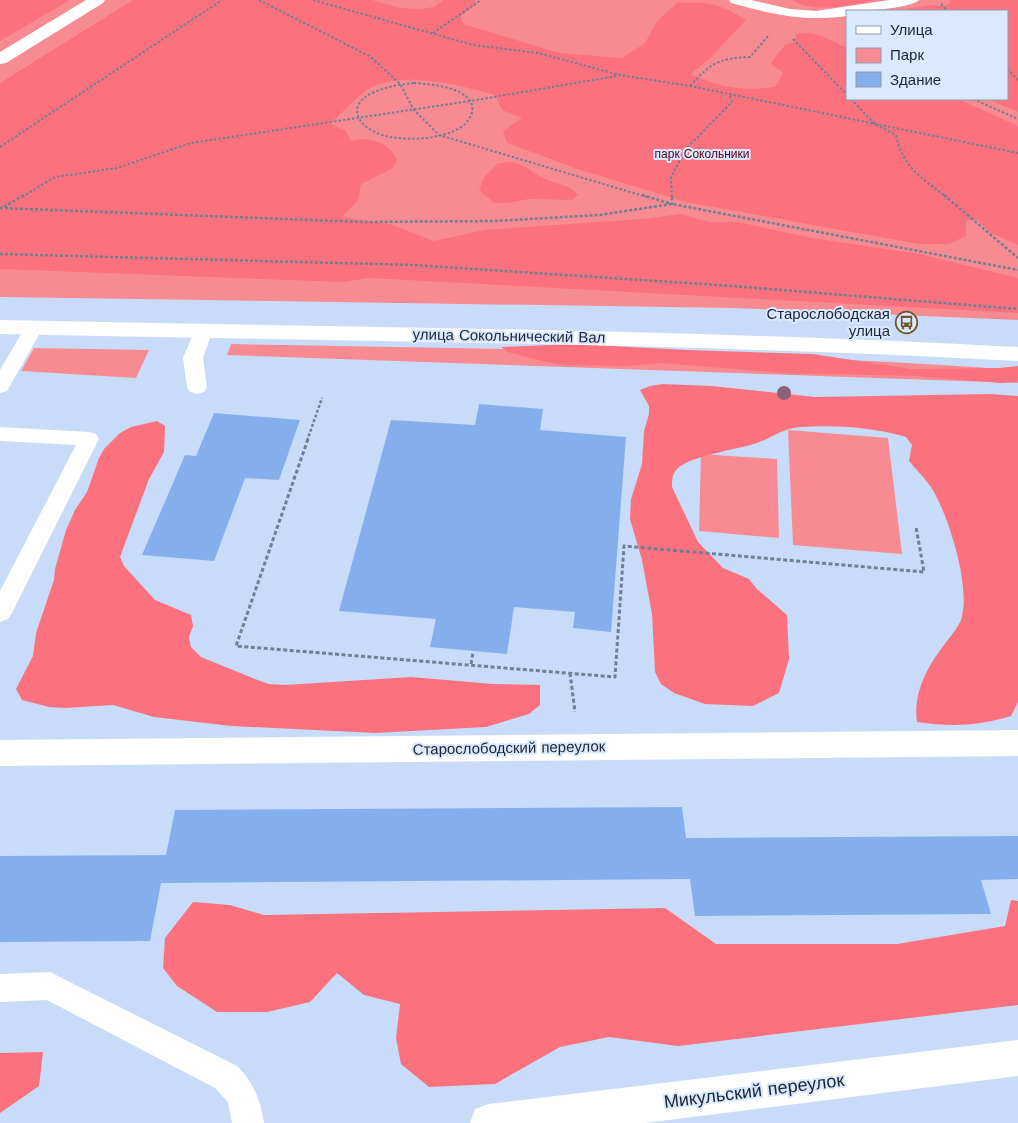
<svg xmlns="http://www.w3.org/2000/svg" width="1018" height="1123" font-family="'Work Sans',sans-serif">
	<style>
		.green { fill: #f88b91; fill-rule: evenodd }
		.forest { fill: #fb727e }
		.building { fill: #84afec }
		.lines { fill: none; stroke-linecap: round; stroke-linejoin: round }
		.path-far2 { stroke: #707f93; stroke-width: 2; stroke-dasharray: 2.5 2; stroke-linecap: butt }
		.path-far1 { stroke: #707f93; stroke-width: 2.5; stroke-dasharray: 3 2; stroke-linecap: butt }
		.path { stroke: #707f93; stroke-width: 3; stroke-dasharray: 4 2.5; stroke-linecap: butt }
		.service { fill: #fff; fill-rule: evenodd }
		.pedestrian { fill: #fff; fill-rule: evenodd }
		.minor { fill: #fff; fill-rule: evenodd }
		.secondary { fill: #fff; fill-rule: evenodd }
		.tree { fill: #8a637b }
		.labels { text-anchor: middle; stroke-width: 4; stroke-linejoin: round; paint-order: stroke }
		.far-park-label { font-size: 12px; fill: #570014; stroke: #d9e9ff }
		.poi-label { font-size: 15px; fill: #1d2734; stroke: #d9e9ff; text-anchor: end }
		.street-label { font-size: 15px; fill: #1d2734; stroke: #d9e9ff }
		.near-street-label { font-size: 18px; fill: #1d2734; stroke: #d9e9ff }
	</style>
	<rect width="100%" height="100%" fill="#c8dcf9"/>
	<path class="green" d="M 0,0 L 1018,0 L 1018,320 L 733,308 L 0,297 ZM 847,11 L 1007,11 L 1007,99 L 847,99 Z
		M 231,344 C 493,349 756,351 1018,370 L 1018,383 L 227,355 Z
		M 34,348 L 149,350 L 136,378 L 21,371 Z
		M 788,430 L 888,438 L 902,554 L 793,545 Z
		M 701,454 L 777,459 L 779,538 L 699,531 Z"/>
	<path class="forest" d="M 0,0 L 70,0 L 0,41 Z
		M 133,0 L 372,0 L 400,8 L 420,9 L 434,7 L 443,0 L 475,0 L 477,4 L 461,16 L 463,24 L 559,53 L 622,58 L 645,43 L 657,21 L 677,3 C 708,1 721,4 746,20 L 711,57 L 691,74 C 722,88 741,91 775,87 L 783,73 L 771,64 L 772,61 L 786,44 L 795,42 L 796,35 C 811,27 833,42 847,48 L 847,99 L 958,99 L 1018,126 L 1018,245 L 991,233 L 977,220 L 966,220 L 966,236 L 949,244 L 919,244 L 686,202 L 577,169 L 507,143 L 503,131 L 522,118 L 502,110 L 495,95 C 459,85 398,68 364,92 C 352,101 341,114 330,124 L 345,130 L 351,141 C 368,137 389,141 397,160 L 393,168 L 361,184 L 358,200 L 342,217 L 390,224 L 434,241 L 484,230 L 642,219 L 681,214 L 709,222 L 738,222 L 812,238 L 920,254 L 1018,278 L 1018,313 L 369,278 L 343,282 L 0,269 L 0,83 Z
		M 792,0 L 877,0 C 848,4 818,15 792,0 Z
		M 949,0 L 1018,0 L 1018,112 L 988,99 L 1007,99 L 1007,11 L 892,11 L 930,5 L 943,6 L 950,3 Z
		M 512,162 C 524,165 532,172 543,178 C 556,184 569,184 578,195 L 572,200 L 529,199 L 508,203 L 494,203 L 479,190 L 485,176 L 498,163 Z
		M 574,344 L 687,350 L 813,354 L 911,369 L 999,368 L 1018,366 L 1018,381 L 1002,383 L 914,376 L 781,373 L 661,363 L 625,366 L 565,365 L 541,361 L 508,352 L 501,347 Z
		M 662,384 L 712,386 L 815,397 L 990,394 L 1018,396 L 1018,702 L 1011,716 C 978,726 951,727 917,722 C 913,693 927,667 944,645 C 950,637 957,629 961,620 C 971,590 951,525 937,498 C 931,484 919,473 909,461 L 912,445 L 906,437 C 872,427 835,425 800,427 C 784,428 771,438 757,443 C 737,450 691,455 677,469 C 672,474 672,481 672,487 L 698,542 L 723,568 L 749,579 L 757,589 L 787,615 L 789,659 L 779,693 L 753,706 L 705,704 L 674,693 L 661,684 L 655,672 L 652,614 L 642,560 L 630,519 L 631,499 L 642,464 L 644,431 L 649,414 L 649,406 L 640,390 L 650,386 Z
		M 157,421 L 165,426 L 164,452 L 149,479 L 120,557 L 124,566 L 155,600 L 191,615 L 193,626 L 189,637 L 191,647 L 201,657 L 255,679 L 269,684 L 285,685 L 411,677 L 493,684 L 540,685 L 540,705 L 529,714 L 486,727 L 375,733 L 231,726 L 154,717 L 113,705 L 65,708 L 49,707 L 22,700 L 16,689 L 33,656 L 36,633 L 54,580 L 55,569 L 66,530 L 75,510 L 87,492 L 99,458 L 104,449 L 120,433 L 131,427 Z
		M 1011,900 L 1018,901 L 1018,1005 L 678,1046 L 609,1037 L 560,1047 L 495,1084 L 429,1087 L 401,1064 L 396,1038 L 400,1004 L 364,995 L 337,973 L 310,1002 L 267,1012 L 217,1012 L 177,986 L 163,968 L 165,938 L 193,902 L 230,905 L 264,915 L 665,908 L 716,944 L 897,944 L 1005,926 Z
		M 43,1052 L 39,1086 L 0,1113 L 0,1053 Z"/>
	<path class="building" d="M 479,404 L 543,409 L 540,430 L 626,437 L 611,632 L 573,628 L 575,612 L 514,607 L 507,654 L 430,647 L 436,619 L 339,611 L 391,420 L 475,425 Z
		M 214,413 L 300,420 L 279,480 L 245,478 L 214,561 L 142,555 L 185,455 L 196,456 Z
		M 682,807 L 686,838 L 1018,836 L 1018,879 L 981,880 L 991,914 L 695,916 L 690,879 L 161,883 L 150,941 L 0,942 L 0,856 L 166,855 L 165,860 L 175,810 Z"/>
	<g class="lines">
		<path class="path-far2" d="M 259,0 L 371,57 L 400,84 L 414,110 L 439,135 L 647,197
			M 313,0 L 473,45 L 538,53 L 620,75 L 690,86 L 1018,153
			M 941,4 L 948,11
			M 433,33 L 481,0
			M 793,39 L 847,95
			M 1007,69 L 1018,80
			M 414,83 C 431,84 477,88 472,112 C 471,117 467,122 464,125 C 445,140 408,141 385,136 C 376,133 365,128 360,120 C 344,93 398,84 414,83 Z
			M 690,86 C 711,63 719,58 750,57 L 769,35
			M 851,99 L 875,124 L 896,135 C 904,169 920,176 946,197
			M 973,99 L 1018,119
			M 0,147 L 222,0
			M 22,197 L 55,177 L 117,168 L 191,143 L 470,101 L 617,76
			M 672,197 L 671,177 L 686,149 L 732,102 L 730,95"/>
		<path class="path-far1" d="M 642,195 L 672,204 L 672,195
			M 944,195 L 1018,258
			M 4,207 L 24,195
			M 0,208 L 363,222 L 496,221 L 599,215 L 672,204 L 1018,270
			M 0,254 L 413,265 L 732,286 L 1018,309
			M 307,441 L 322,398"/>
		<path class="path" d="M 308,439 L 236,646 L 615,677 L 624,546 L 924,572 L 916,527
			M 471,664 L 473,652
			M 570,673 L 575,712"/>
		<path class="service" d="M 729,0 L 751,0 L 790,9 L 816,11 L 889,0 L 919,0 C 910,9 860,11 847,11 L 847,16 C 804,22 772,14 731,3 Z
			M 34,322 L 41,324 L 43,328 L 7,391 L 0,393 L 0,370 L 27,324 Z
			M 204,324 L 211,326 L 213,330 L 203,358 L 207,388 L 204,392 L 197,394 L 190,392 L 187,388 L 183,358 L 195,330 L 197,326 Z
			M 0,427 L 89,432 L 96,434 L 99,439 L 12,613 L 8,619 L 0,622 L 0,591 L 76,445 L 0,441 Z
			M 50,972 L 237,1066 C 253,1081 261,1101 264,1123 L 232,1123 L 228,1102 L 215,1088 L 47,1000 L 0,1002 L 0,974 Z"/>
		<path class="pedestrian" d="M 86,0 L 105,0 L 103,3 L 6,63 L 0,64 L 0,52 Z"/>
		<path class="minor" d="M 1018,730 L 1018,756 L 0,766 L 0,740 Z
			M 1018,1040 L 1018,1076 L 645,1123 L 470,1123 L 475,1109 L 489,1104 Z"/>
		<path class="secondary" d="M 0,320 C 339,327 679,329 1018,347 L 1018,361 C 679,343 339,341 0,334 Z"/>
	</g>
	<circle class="tree" cx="784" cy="393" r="7"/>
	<defs>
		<symbol id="bus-ring" viewBox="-11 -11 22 22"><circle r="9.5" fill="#d9e9ff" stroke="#725629" stroke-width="1.5"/><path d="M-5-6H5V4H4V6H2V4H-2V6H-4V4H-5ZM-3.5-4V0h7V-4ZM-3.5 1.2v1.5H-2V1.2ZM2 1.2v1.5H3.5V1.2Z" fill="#725629"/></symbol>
	</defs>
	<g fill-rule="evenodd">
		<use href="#bus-ring" x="894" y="310" width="25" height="25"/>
	</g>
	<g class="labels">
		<g class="far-park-label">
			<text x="702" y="158">парк Сокольники</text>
		</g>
		<g class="poi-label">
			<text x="890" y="319">Старослободская<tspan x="890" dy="17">улица</tspan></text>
		</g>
		<g class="street-label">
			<text transform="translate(509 336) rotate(1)" y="5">улица Сокольнический Вал</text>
			<text transform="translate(509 748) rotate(-1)" y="5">Старослободский переулок</text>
		</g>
		<g class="near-street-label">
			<text transform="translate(754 1091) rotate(-7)" y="6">Микульский переулок</text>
		</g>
	</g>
	<rect x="846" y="10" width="162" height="90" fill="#d9e9ff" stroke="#8e9bae"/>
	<rect x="856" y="26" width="25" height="8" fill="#ffffff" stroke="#8e9bae"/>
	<text x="890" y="35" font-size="15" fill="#1d2734">Улица</text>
	<rect x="856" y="48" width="25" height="15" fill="#f88b91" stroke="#8e9bae"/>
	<text x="890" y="60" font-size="15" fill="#1d2734">Парк</text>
	<rect x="856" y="72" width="25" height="15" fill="#84afec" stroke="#8e9bae"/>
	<text x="890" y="85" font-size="15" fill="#1d2734">Здание</text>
</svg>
